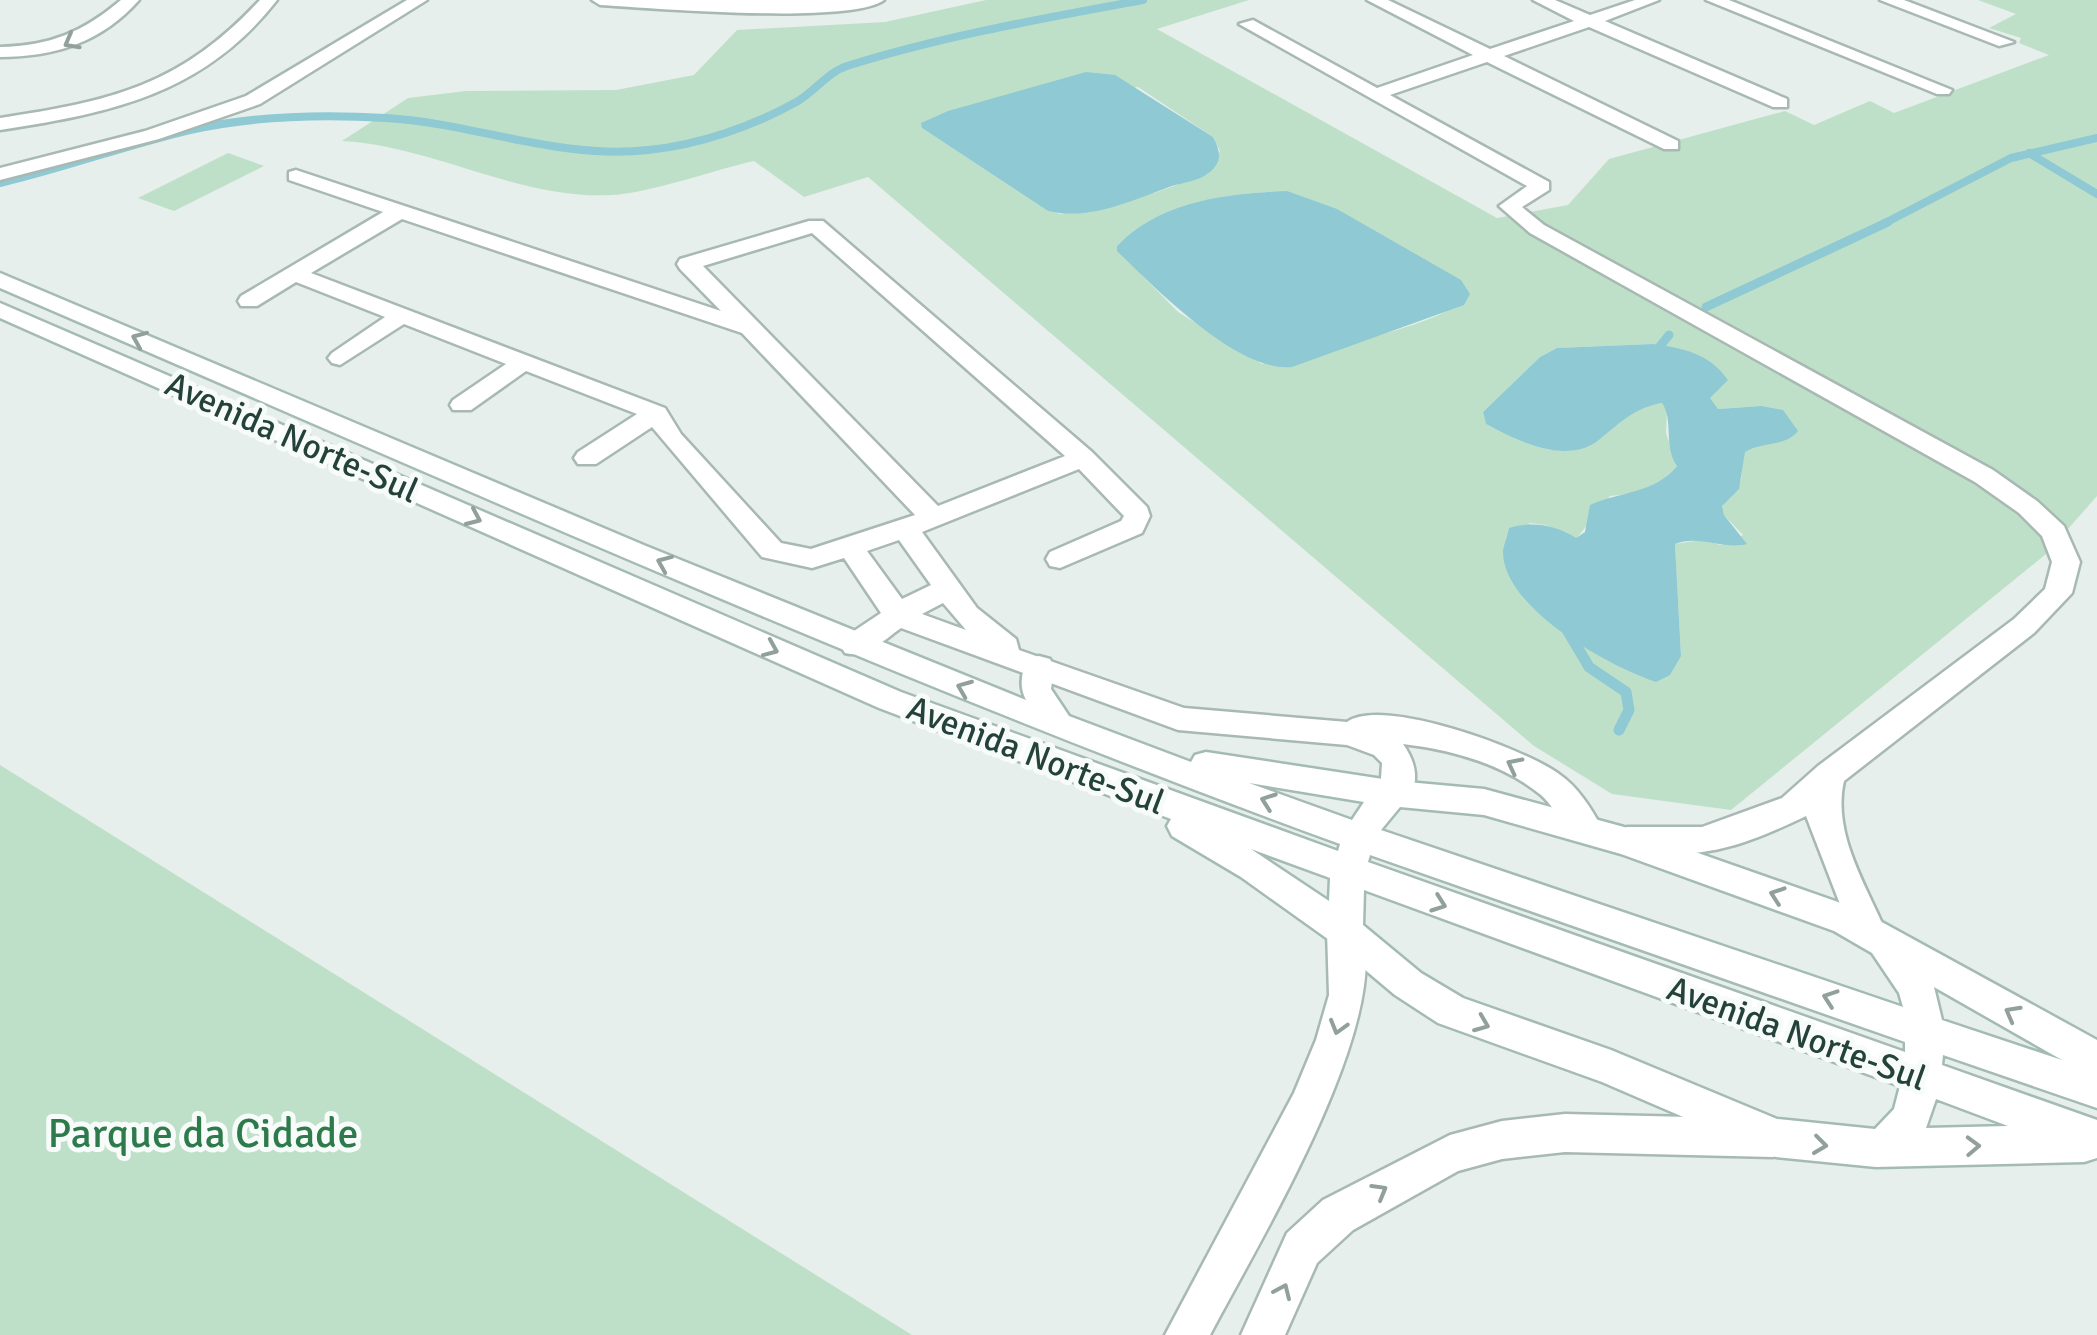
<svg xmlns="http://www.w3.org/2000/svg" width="2097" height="1335" font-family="Signika,sans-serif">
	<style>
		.green { fill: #bfe0c8; fill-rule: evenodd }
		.water { fill: #8ec9d4 }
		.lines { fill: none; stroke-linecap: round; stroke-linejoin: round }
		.stream-far2 { stroke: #8ec9d4; stroke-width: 8 }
		.stream-far1 { stroke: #8ec9d4; stroke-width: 9 }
		.stream { stroke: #8ec9d4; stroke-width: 11 }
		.street-casing { stroke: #a8b8b2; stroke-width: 5 }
		.secondary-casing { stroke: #a4bbb3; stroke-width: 5 }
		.street { fill: #fff; fill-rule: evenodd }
		.secondary { fill: #fff; fill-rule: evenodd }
		.oneway { stroke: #92a09c }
		.labels { text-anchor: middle; stroke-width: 10; stroke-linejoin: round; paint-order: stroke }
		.street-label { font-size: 35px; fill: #24423a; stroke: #f7fbf9 }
		.near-park-label { font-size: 42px; fill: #2d7a4b; stroke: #f7fbf9 }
	</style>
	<rect width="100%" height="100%" fill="#e6efeb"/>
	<path class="green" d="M 986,0 L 1249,0 L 1157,29 L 1497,218 L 1568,205 L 1609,159 L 1785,111 L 1814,125 L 1870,101 L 1894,113 L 2049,55 L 2019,43 L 2021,38 L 1989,28 L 2016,14 L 1978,0 L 2097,0 L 2097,496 L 2046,554 L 1731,810 L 1612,794 L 1534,746 L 868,177 L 804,197 L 754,161 C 714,170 650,193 612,195 C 519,200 434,146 342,141 L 408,98 L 466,91 L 616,90 L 694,75 L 737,30 L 885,22 ZM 1138,87 L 1213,137 L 1220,151 L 1208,174 L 1157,192 L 1061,214 L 1048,211 L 922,128 ZM 1287,191 L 1470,294 C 1453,324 1302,354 1262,364 L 1178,312 L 1118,251 L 1117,246 C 1159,201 1229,193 1287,191 ZM 1652,344 L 1718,409 L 1761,406 L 1773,444 L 1756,444 L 1744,452 L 1741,480 L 1722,506 L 1724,515 L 1743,535 L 1721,545 L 1701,540 L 1675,544 L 1681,656 L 1528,523 L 1546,525 L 1576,539 L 1610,496 C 1637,494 1659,487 1677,466 L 1666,433 L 1667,409 L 1662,403 C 1626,409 1622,423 1596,441 C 1563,464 1517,441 1486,424 L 1483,412 L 1540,357 L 1557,348 Z
		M 228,153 L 264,166 L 174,211 L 138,198 Z
		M 0,765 L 912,1335 L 0,1335 Z"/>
	<path class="water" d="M 1086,72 L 1115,75 L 1213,137 C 1220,150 1223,161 1210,172 C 1201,180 1183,183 1172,186 C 1133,200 1090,221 1048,211 L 922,128 L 921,123 L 948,111 Z
		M 1287,191 L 1337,209 L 1461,280 L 1470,294 L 1464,305 L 1292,367 C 1238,373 1154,287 1117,251 L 1117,246 C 1159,201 1228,193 1287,191 Z
		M 1652,344 C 1683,348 1709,353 1728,380 L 1710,398 L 1718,409 L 1761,406 L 1783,410 L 1798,431 C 1786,447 1762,441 1745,452 L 1739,489 L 1722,506 L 1724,515 L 1747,544 C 1723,550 1699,534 1675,544 L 1681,656 L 1670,675 L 1656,682 C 1610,667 1502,608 1503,551 C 1504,544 1508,535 1509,528 C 1533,521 1555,525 1576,538 L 1585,532 L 1590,505 C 1621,491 1654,494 1677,466 C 1663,446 1674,420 1662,403 C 1634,408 1621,422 1600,439 C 1568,466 1517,441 1486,424 L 1483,412 L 1540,357 L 1557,348 Z"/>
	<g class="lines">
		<path class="stream-far2" d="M 2029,153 L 2097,194
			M 0,183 C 64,168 126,145 190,130 C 253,116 321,114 386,118 C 474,123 559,160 648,150 C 699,145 754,126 798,101 C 815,91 828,72 847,66 C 943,36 1045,18 1143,0
			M 1883,224 L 2011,158 L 2097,138"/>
		<path class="stream-far1" d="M 1706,307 L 1888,222
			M 1652,356 L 1669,335"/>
		<path class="stream" d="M 1566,628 L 1589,667 L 1626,692 L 1629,710 L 1619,730"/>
		<defs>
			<path id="street" d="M 121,0 L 139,0 C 102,42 55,57 0,57 L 0,47 C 50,46 83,32 121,0 Z
				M 260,0 L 277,0 C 204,94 111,113 0,130 L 0,118 C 112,101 180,86 260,0 Z
				M 407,0 L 427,0 L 260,104 L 159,139 L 0,180 L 0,168 L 145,131 L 246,96 Z
				M 592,0 L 884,0 C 851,25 650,8 600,5 Z
				M 1367,0 L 1388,0 L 1490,49 L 1574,21 L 1533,0 L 1555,0 L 1590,15 L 1635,0 L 1659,0 L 1605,21 L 1787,99 L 1787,107 L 1773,107 L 1589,27 L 1504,56 L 1678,141 L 1678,149 L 1664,149 L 1487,62 L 1390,95 L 1549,182 L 1549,190 L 1522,207 L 1544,225 L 1993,470 L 2037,501 L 2064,526 L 2080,562 L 2072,593 L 2034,633 L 1844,781 C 1832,833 1866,885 1886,932 L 1881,943 L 1868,947 L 1855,943 L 1806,816 C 1756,840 1719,855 1662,855 C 1646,855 1631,856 1615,851 L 1610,841 L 1615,831 L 1627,827 L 1702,827 L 1782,798 L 1818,766 L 2014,619 L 2045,589 L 2052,562 L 2042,536 L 2019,513 L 1975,482 L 1530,233 L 1499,206 L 1527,186 L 1239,24 L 1253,20 L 1377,88 L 1473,55 Z
				M 1706,0 L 1729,0 L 1952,90 L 1949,94 L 1937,94 Z
				M 1880,0 L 1904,0 L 2014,42 L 1999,46 Z
				M 296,170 L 721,311 L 680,269 L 677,264 L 680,259 L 809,221 L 823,221 L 1092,452 L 1147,507 L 1150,516 L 1142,533 L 1060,568 L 1050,566 L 1046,559 L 1050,552 L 1121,521 L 1124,516 L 1079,469 L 922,532 L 977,608 L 1016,639 L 1019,650 L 1184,708 L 1347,722 C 1382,696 1525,749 1559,774 C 1578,787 1591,808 1602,828 L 1597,838 C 1567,848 1561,812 1541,795 C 1502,763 1452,750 1403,744 C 1417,764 1419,781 1408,803 L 1396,807 L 1384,803 L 1380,794 L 1382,763 L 1374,755 L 1347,745 L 1178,730 L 901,628 C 884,640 866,659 845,653 L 840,645 L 845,637 L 881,613 L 844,558 L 812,568 L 762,557 L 652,427 L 596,464 L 578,464 L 574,458 L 578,452 L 637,414 L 526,371 L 471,410 L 453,410 L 450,405 L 453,400 L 506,364 L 404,324 L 340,365 L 332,363 L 328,358 L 332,353 L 385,317 L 296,282 L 257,306 L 241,306 L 238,301 L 241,296 L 383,212 L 289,180 L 289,172 ZM 402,219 L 742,333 L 915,515 L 811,549 L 781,543 L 681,434 L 665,408 L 311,273 ZM 812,233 L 1065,456 L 938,506 L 703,266 ZM 899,540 L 931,585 L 902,599 L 867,551 ZM 943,603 L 966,630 L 922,614 Z
				M 1345,916 L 1358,920 C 1401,1011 1255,1248 1210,1335 L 1165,1335 L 1294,1093 L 1316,1040 L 1329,995 L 1327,931 L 1332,920 Z
				M 1565,1114 L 1773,1119 L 1787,1124 L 1793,1138 L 1787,1152 L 1773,1157 L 1565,1152 L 1502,1159 L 1458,1171 L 1353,1230 L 1317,1263 L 1285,1335 L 1241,1335 L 1287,1233 L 1323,1200 L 1450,1135 L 1502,1121 Z"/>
			<path id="secondary" d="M 0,273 L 646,546 L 1026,700 C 1019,687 1021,672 1028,659 L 1039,656 L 1050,659 L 1054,667 L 1051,689 L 1069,716 L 1191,762 L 1195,755 L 1206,752 L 1396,781 L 1484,789 L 1624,827 L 1858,909 L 2097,1040 L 2097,1108 L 1943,1055 L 1942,1065 L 2097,1120 L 2097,1158 L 2084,1162 L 1876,1167 L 1776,1157 L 1602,1082 L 1438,1023 L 1395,995 L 1332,942 L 1241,877 L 1172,836 L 1167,826 L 1171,819 L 879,708 L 0,318 L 0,303 L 901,692 L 1338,851 L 1340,844 C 885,678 444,479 0,288 ZM 1249,783 L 1364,802 L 1352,820 ZM 1400,807 L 1484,815 L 1621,854 L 1834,931 L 1872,953 L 1899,993 L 1903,1007 L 1381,830 ZM 1251,849 L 1330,878 L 1329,901 ZM 1370,855 L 1905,1042 L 1905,1052 L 1368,862 ZM 1364,890 L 1900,1086 L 1894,1109 L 1875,1129 L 1777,1119 L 1611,1050 L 1463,998 L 1421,973 L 1363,925 ZM 1934,987 L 2062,1060 L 1942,1020 ZM 1936,1099 L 2008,1126 L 1926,1128 Z"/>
		</defs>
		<use href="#street" class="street-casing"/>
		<use href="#secondary" class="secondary-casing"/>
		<use href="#street" class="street"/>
		<use href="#secondary" class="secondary"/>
	</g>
	<defs><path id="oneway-chevron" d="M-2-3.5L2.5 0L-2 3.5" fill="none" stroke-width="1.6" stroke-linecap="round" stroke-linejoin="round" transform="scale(2.5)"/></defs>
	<g class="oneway">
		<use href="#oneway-chevron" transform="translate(71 42) rotate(151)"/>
		<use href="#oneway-chevron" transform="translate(139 339) rotate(-157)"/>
		<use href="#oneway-chevron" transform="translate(474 518) rotate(24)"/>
		<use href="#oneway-chevron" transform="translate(664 563) rotate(-157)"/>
		<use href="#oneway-chevron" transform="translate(771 649) rotate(23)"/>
		<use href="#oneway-chevron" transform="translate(964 688) rotate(-158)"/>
		<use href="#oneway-chevron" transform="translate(1514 765) rotate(-153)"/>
		<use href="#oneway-chevron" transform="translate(1268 801) rotate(-160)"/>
		<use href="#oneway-chevron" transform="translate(1777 895) rotate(-161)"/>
		<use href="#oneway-chevron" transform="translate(1439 904) rotate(20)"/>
		<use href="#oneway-chevron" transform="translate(1830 998) rotate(-161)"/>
		<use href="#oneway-chevron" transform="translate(2012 1013) rotate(-151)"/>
		<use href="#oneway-chevron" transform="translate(1482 1024) rotate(22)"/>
		<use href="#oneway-chevron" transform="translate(1338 1027) rotate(106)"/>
		<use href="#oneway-chevron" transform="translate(1820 1145) rotate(7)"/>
		<use href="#oneway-chevron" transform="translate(1973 1146) rotate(-2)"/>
		<use href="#oneway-chevron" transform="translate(1380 1191) rotate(-30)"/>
		<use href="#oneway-chevron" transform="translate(1283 1291) rotate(-66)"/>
	</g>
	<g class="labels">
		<g class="street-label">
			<text transform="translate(292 437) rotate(24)" y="12">Avenida Norte-Sul</text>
			<text transform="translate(1036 755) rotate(21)" y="12">Avenida Norte-Sul</text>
			<text transform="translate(1797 1033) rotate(20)" y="12">Avenida Norte-Sul</text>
		</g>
		<g class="near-park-label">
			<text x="203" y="1147">Parque da Cidade</text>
		</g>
	</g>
</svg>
